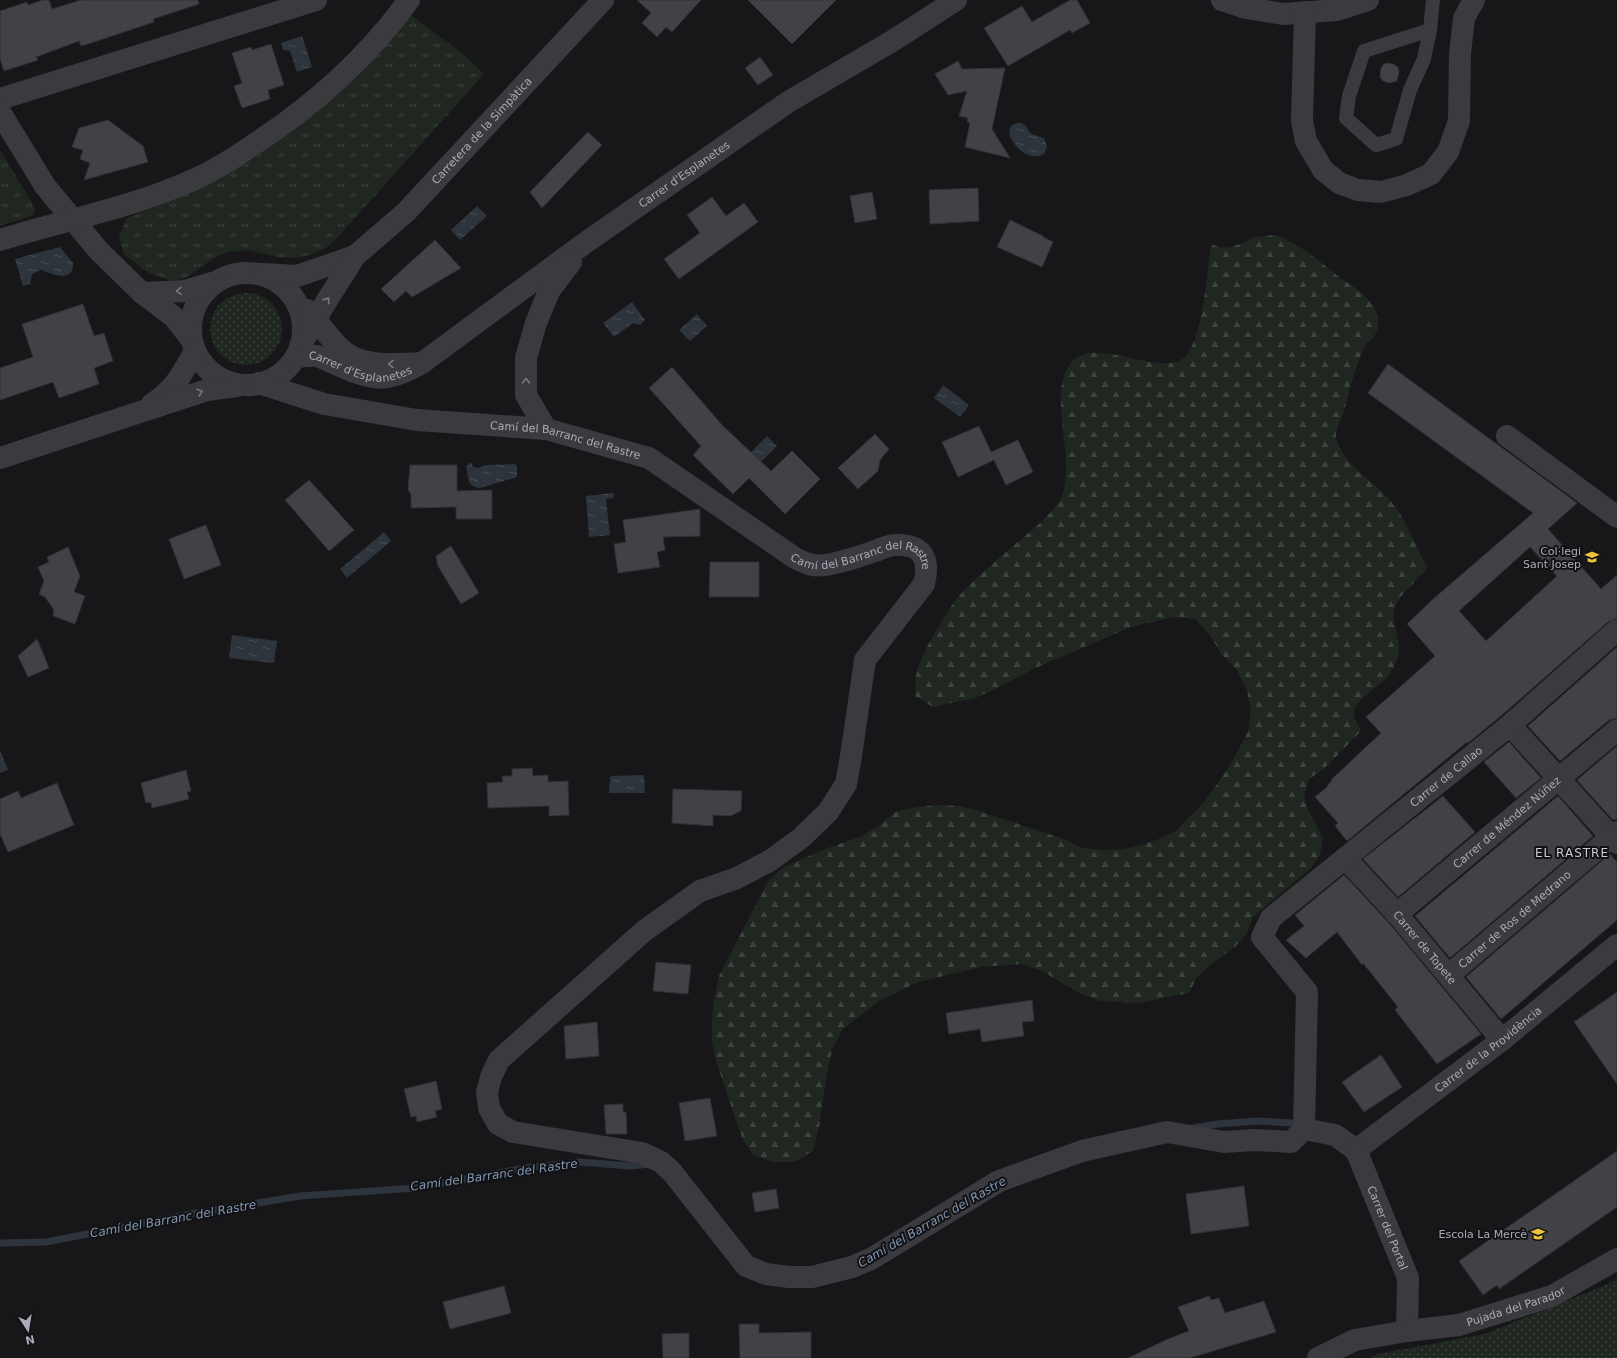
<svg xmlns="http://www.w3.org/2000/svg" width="1617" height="1358" font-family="'DejaVu Sans',sans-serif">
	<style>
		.grass { fill: url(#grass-dots) }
		.forest { fill: url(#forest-firs) }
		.park { fill: url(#park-tufts) }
		.water { fill: url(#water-ripples) }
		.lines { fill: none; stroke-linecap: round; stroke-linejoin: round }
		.stream { stroke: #2d343c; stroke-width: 7 }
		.building { fill: #414146; stroke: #313135; fill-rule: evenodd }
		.lane { stroke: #3a3a3f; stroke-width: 14 }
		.street { stroke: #3a3a3f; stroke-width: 22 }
		.oneway { stroke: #777982 }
		.labels { text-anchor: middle; stroke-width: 4; stroke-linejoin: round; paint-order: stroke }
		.street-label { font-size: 11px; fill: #a9acb8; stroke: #121214 }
		.poi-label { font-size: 11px; fill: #a9acb8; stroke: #121214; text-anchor: end }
		.neighbourhood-label { font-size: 12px; letter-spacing: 1px; fill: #caccd4; stroke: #121214 }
		.water-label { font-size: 12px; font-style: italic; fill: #8197b2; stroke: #121214 }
	</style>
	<defs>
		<pattern id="grass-dots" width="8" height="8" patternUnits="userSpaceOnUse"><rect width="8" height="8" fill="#1f2720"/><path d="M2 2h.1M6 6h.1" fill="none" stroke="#3d443e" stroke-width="1.8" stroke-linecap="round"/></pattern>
		<pattern id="forest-firs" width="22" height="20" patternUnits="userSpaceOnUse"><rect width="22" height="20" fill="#1f2720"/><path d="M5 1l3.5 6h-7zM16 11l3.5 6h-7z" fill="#3d443e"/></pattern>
		<pattern id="park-tufts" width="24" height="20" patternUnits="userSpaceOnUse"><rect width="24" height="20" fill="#1f2720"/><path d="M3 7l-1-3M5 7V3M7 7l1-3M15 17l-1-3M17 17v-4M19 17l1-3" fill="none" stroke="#3d443e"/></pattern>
		<pattern id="water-ripples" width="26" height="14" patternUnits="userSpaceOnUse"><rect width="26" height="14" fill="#2d343c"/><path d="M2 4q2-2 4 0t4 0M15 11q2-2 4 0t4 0" fill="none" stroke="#494f56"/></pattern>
	</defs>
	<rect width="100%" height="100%" fill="#171719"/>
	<path class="grass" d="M210 329a36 36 0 1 1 72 0a36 36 0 1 1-72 0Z
		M 1617,1278 L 1617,1358 L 1371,1358 L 1378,1354 L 1485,1334 L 1608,1284 Z"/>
	<path class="forest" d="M 1275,235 C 1299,243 1319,261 1338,276 C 1356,289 1385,305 1377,331 C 1375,337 1367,342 1364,348 C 1355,368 1350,387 1345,408 C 1343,417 1335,429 1336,437 C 1343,467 1377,482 1394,505 C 1408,524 1416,547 1427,567 C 1418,582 1398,593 1394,611 C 1392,626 1402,642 1398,657 C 1396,663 1392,671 1388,676 C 1380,686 1353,701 1354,714 C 1354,719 1359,726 1361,731 L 1324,769 L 1309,779 L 1304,795 L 1308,810 L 1323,838 L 1320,855 L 1310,869 L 1253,917 L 1247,933 L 1236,946 L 1210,965 L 1197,977 L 1189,993 L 1139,1003 L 1099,1001 L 1079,993 L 1042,971 L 1022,964 L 981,967 L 918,982 L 879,1001 L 843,1029 L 833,1048 L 828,1067 L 819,1127 L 813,1151 L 794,1162 L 772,1162 L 753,1155 L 742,1138 L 717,1064 L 712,1043 L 712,1021 L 714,999 L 719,976 L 768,881 L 784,867 L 825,849 L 862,836 L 881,824 L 897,811 L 917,807 L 938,805 L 958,806 L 976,810 L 1064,839 L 1082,848 L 1102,850 L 1122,849 L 1141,845 L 1159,839 L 1177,830 L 1205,801 L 1229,767 L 1248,732 L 1251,711 L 1247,690 L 1237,670 L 1222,655 L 1210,635 L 1195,619 L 1173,617 L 1131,627 L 1033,669 L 996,689 L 975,698 L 933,707 L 915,696 C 916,689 915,681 916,674 C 920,660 927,647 934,634 C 941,624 947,612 954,602 C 968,584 993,563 1011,548 C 1025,536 1049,517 1059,502 C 1080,466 1045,395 1071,363 C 1096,332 1169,385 1189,352 C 1205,323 1206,277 1211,244 C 1228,252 1238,245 1253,238 C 1260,236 1268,236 1275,235 Z"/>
	<path class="park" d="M 411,15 L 461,52 L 484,74 L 339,236 L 327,247 L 311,255 L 294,258 L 278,257 L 247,250 L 229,252 L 218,256 L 185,278 L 172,281 L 147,272 L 124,254 L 119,236 L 127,218 L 179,197 L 254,158 L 302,124 L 362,73 Z
		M 0,150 L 35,208 L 34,215 L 0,226 Z"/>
	<path class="water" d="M 302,36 L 312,67 L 297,72 L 290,51 L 283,50 L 281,43 Z
		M 1021,123 L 1025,125 L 1031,134 L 1044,138 L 1047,147 L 1044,154 C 1022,167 993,122 1021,123 Z
		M 477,206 L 487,216 L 460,240 L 451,230 Z
		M 60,247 L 73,263 C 73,284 53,274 41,270 L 32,274 L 30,284 L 23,286 L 15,259 Z
		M 632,302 L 645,320 L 640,325 L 633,323 L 614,337 L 603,323 Z
		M 697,314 L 707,326 L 690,341 L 679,330 Z
		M 943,385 L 969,405 L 960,417 L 934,398 Z
		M 767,436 L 777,446 L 756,467 L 746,457 Z
		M 471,462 L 473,467 L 478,468 L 485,465 L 515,464 L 517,466 L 517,477 L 480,488 C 466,487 469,476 466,466 Z
		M 613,493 L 614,498 L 606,499 L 610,535 L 589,537 L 586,496 Z
		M 384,532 L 391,541 L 347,578 L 340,569 Z
		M 232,635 L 277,641 L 274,663 L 229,658 Z
		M 0,750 L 8,770 L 0,773 Z
		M 644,775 L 645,793 L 609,793 L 610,777 L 613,776 Z"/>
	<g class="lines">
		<path class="stream" d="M 1192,1128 L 1218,1124 L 1258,1121 L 1292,1123
			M 0,1243 L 46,1242 L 191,1214 L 300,1196 L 415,1188 L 531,1167 L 580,1162 L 631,1166 L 651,1164"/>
	</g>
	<path class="building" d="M 43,0 L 49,0 L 52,9 L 81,0 L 198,0 L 199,4 L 153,19 L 154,22 L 91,43 L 81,46 L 79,41 L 36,57 L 38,60 L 4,71 L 0,59 L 0,11 L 27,2 L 28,5 Z
		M 637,0 L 701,0 L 672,32 L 666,27 L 657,37 L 642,23 L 651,13 Z
		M 748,0 L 836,0 L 792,44 Z
		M 1070,0 L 1077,0 L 1090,23 L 1072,33 L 1070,30 L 1008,66 L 984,28 L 1022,6 L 1032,22 Z
		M 271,44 L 284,85 L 268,90 L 270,99 L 242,108 L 234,86 L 242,83 L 232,53 L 251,47 L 252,50 Z
		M 760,57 L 773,75 L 758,85 L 745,68 Z
		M 958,61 L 962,69 L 1005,68 L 992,129 L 1010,158 L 965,147 L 970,123 L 967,122 L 968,118 L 959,116 L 967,91 L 948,95 L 935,74 Z
		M 1389,63 L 1393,64 L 1398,67 L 1399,72 L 1397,81 L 1389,83 L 1383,81 L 1380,77 L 1381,68 L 1384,64 Z
		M 108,120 L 143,146 L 148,162 L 84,180 L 90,163 L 80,159 L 83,150 L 72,147 L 79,128 Z
		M 588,132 L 602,145 L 542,208 L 530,192 Z
		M 978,188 L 979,221 L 930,224 L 929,190 Z
		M 872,192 L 877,219 L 855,223 L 850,196 Z
		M 712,197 L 726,216 L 744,203 L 758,222 L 679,279 L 664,259 L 700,233 L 687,215 Z
		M 1010,220 L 1043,236 L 1043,237 L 1053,242 L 1042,267 L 997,247 Z
		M 435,240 L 461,268 L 412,297 L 406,291 L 394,302 L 381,289 Z
		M 83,304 L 94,336 L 104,333 L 113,361 L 94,368 L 99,384 L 59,398 L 53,382 L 0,400 L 0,368 L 33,357 L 22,324 Z
		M 1388,364 L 1577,503 L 1548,529 L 1601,589 L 1617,575 L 1617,618 L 1609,621 L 1502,715 L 1468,743 L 1467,742 L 1347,841 L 1335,826 L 1338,823 L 1315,797 L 1327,787 L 1333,778 L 1381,733 L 1366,717 L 1435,656 L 1407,624 L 1432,600 L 1533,513 L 1368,393 ZM 1530,547 L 1557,576 L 1486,641 L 1459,611 Z
		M 672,367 L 722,425 L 771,471 L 792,451 L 820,479 L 785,514 L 749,478 L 733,494 L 693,455 L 701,446 L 649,388 Z
		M 979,426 L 991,452 L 1018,440 L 1033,472 L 1006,485 L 994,460 L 958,477 L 942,442 Z
		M 875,434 L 889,449 L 880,460 L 878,471 L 858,489 L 838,468 Z
		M 410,465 L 457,465 L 457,491 L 492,490 L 492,519 L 456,519 L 456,507 L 411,508 L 411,494 L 408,490 Z
		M 309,480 L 354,530 L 329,551 L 285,500 Z
		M 700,509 L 700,536 L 663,537 L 665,550 L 657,552 L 660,567 L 618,573 L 614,544 L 626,542 L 623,520 Z
		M 206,525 L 221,565 L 184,579 L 169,539 Z
		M 451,546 L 479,593 L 461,604 L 438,566 L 436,556 Z
		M 68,547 L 80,576 L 74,592 L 85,596 L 75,624 L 53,616 L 54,610 L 45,597 L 39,594 L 44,581 L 38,567 L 49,562 L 47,557 Z
		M 710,562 L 759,562 L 759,597 L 709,597 Z
		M 37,639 L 49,668 L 28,677 L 18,656 Z
		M 1617,647 L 1617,718 L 1609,720 L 1560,761 L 1528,726 Z
		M 1509,742 L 1541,778 L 1516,798 L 1484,762 Z
		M 1617,746 L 1617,819 L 1613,820 L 1577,780 Z
		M 532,768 L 533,776 L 548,775 L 548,782 L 568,781 L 569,815 L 549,816 L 549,806 L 488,808 L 487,783 L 503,782 L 502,776 L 512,776 L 512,769 Z
		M 186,770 L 191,791 L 187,792 L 189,799 L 152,808 L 151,802 L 146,803 L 141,783 Z
		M 57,783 L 74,825 L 8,852 L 0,834 L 0,799 L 18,791 L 21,798 Z
		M 673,789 L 742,791 L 741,811 L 730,816 L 713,815 L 713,826 L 672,823 Z
		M 1443,796 L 1475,832 L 1398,897 L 1363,859 Z
		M 1558,796 L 1593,836 L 1450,958 L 1415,916 Z
		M 1610,854 L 1617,862 L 1617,920 L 1501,1019 L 1466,977 Z
		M 1344,875 L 1388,922 L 1481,1034 L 1437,1064 L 1395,1010 L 1398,1007 L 1363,963 L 1362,965 L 1337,932 L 1306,958 L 1286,940 L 1304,926 L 1295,915 Z
		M 656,962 L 691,965 L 688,994 L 653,991 Z
		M 1617,992 L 1617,1084 L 1574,1022 Z
		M 1032,1000 L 1034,1021 L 1022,1022 L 1024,1036 L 982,1042 L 980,1029 L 949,1034 L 946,1013 Z
		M 597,1022 L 599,1056 L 566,1059 L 564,1026 Z
		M 1381,1055 L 1402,1087 L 1364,1112 L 1342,1082 Z
		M 436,1081 L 442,1109 L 435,1111 L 437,1117 L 417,1122 L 416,1116 L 411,1117 L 404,1089 Z
		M 710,1098 L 717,1136 L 685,1141 L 679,1103 Z
		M 623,1104 L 623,1112 L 626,1112 L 627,1134 L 606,1134 L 604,1105 Z
		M 1617,1151 L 1617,1207 L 1499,1289 L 1497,1285 L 1483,1295 L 1459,1261 Z
		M 1244,1186 L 1249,1226 L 1191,1234 L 1186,1194 Z
		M 776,1189 L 779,1208 L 755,1212 L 752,1193 Z
		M 504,1286 L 511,1313 L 450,1329 L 443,1302 Z
		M 1209,1296 L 1211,1300 L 1219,1298 L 1225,1313 L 1264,1301 L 1276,1332 L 1190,1358 L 1128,1358 L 1168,1339 L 1189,1331 L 1178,1307 Z
		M 739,1324 L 759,1324 L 759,1333 L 811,1332 L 811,1358 L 740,1358 Z
		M 689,1333 L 689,1358 L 663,1358 L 662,1334 Z"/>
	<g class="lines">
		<path class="lane" d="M 1430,30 L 1364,51 L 1349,96 L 1346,118 L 1376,145 L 1396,139 L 1410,90 L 1424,59 L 1430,30 L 1433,0"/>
		<g class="street">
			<path d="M 1222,0 L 1246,8 L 1283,14 L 1337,10 L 1368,0"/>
			<path d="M 1305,12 L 1302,121 L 1306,141 L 1323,170 L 1339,183 L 1358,190 L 1381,192 L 1407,185 L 1431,174 L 1448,152 L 1459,121 L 1460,53 L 1464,18 L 1474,0"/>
			<path d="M 0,99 L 316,0"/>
			<path d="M 0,112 L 45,186 L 99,251 L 142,293"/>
			<path d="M 0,240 C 64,220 131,208 193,180 C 214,171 234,158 253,145 C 313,106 367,58 409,0"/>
			<circle cx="247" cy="329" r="56"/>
			<path d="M 263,274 L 297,276 L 355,256"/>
			<path d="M 191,339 L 174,317 L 142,293 L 185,291 L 215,282"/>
			<path id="s1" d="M 300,346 L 321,310 L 355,256 L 406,212 L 603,0"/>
			<path id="s2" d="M 296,357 C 302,357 311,355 317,356 C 325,359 333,363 340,366 C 375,382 389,382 422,363 C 395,364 360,369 339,347 C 328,336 318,322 307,310"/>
			<path id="s3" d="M 422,363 L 585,243 L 788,102 L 894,40 L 956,0"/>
			<path id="s4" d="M 259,383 L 324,404 L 417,420 L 546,429 L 649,458 L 795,558 C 805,563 813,567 824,565 C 842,563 860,556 878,550 C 883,548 889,545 895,545 C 924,544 930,560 924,584 L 865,660 L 851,756 L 846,784 L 828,812 L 801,838 L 771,860 L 737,878 L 700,891 L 644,931 L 499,1060 L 491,1077 L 487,1092 L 489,1108 L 498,1124 L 513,1132 L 642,1153 L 661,1162 L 672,1172 L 746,1266 L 766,1274 L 789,1277 L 812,1277 L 852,1267 L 871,1259 L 999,1181 L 1082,1151 L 1167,1132 L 1224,1142 L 1255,1140 L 1291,1142 L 1304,1129 L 1335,1135 L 1356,1150"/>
			<path d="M 152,404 C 175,389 182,374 195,351"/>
			<path d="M 546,429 L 526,395 L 526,358 L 536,323 L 549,291 L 571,262"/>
			<path d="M 1507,436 L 1617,517"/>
			<path d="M 0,458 L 207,390 L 237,386"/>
			<path d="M 1510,725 L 1617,843"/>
			<path id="s5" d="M 1345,858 L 1397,914 L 1502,1040"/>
			<path id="s6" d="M 1397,914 L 1617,730"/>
			<path id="s7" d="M 1449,975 L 1617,832"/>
			<path id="s8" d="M 1304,1129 L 1307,992 L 1262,937 L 1271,918 L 1510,725 L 1617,630"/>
			<path id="s9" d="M 1356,1150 L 1502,1040 L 1617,945"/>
			<path id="s10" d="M 1356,1150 L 1408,1278 L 1407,1331"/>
			<path id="s11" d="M 1318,1358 L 1355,1340 L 1407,1331 L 1459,1325 L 1552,1296 L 1617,1259"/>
		</g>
	</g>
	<defs><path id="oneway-chevron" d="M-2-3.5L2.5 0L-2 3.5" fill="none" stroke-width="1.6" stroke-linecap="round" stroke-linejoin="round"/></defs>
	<g class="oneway">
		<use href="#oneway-chevron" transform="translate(179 291) rotate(177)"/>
		<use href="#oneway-chevron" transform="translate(327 300) rotate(-57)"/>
		<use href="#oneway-chevron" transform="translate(391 364) rotate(179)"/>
		<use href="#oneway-chevron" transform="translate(526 381) rotate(-90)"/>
		<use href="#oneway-chevron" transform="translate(200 392) rotate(-19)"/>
	</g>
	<defs>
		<symbol id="school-bare" viewBox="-9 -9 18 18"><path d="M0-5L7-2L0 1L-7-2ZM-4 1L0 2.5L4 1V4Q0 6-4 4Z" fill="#edc23b" stroke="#121214" stroke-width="2.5" paint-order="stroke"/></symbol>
	</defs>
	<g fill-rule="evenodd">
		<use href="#school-bare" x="1582" y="547" width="20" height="20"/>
		<use href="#school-bare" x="1528" y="1224" width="20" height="20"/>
	</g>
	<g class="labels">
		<g class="street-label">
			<text dy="4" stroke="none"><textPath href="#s1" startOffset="284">Carretera de la Simpàtica</textPath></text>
			<text dy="4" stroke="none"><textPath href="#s3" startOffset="323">Carrer d'Esplanetes</textPath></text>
			<text dy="4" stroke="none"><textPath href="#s2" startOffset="67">Carrer d'Esplanetes</textPath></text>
			<text dy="4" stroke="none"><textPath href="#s4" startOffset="313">Camí del Barranc del Rastre</textPath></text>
			<text dy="4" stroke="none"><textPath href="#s4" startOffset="649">Camí del Barranc del Rastre</textPath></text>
			<text dy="4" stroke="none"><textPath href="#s8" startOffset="454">Carrer de Callao</textPath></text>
			<text dy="4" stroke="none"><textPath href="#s6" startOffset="143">Carrer de Méndez Núñez</textPath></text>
			<text dy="4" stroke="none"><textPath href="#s7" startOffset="86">Carrer de Ros de Medrano</textPath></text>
			<text dy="4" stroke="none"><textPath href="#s5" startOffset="120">Carrer de Topete</textPath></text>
			<text dy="4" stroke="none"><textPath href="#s9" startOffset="166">Carrer de la Providència</textPath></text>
			<text dy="4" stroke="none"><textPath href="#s10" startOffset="84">Carrer del Portal</textPath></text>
			<text dy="4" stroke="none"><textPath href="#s11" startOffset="206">Pujada del Parador</textPath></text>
		</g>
		<g class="poi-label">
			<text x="1581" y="555">Col·legi<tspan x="1581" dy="13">Sant Josep</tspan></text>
			<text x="1527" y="1238">Escola La Mercè</text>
		</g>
		<g class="neighbourhood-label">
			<text x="1572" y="857">EL RASTRE</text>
		</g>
		<g class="water-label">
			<text transform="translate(494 1175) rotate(-8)" y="4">Camí del Barranc del Rastre</text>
			<text transform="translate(173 1219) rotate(-10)" y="4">Camí del Barranc del Rastre</text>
			<text transform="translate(932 1222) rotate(-30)" y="4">Camí del Barranc del Rastre</text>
		</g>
	</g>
	<g transform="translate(28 1330) rotate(168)" stroke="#121214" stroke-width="3" paint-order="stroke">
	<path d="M0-3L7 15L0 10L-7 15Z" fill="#a9acb8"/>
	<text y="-6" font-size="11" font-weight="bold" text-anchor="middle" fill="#a9acb8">N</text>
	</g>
</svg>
